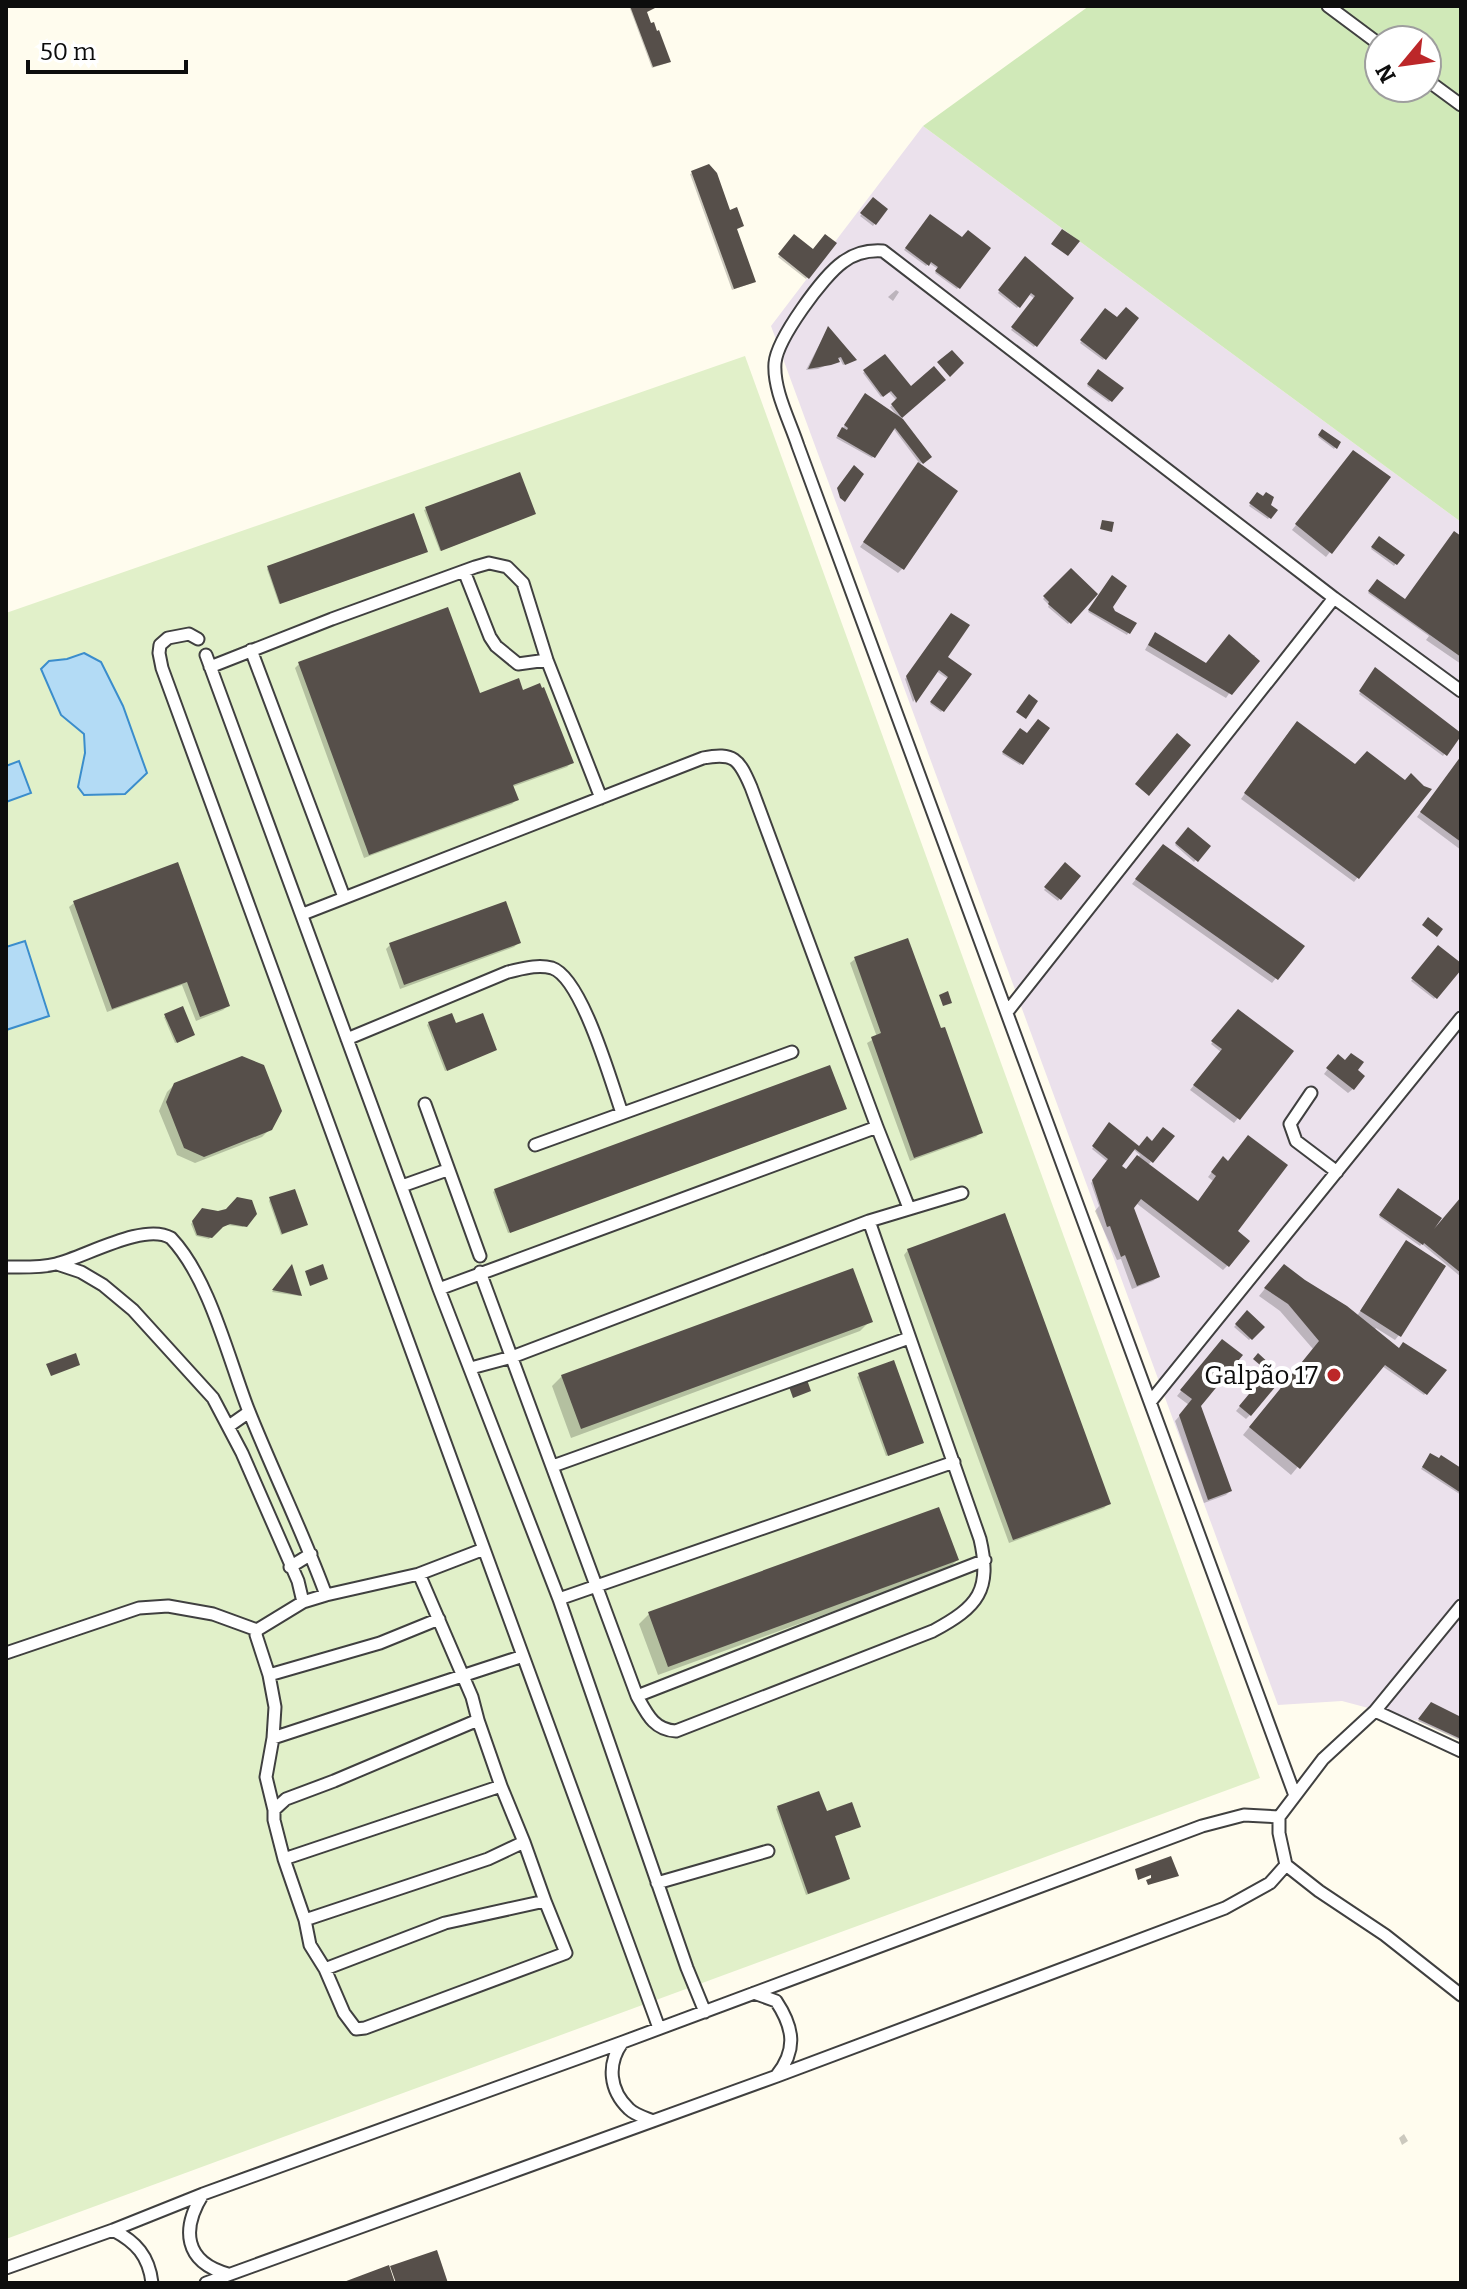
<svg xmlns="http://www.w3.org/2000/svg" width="1467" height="2289" font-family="Bitter,serif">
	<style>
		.industrial { fill: #ebe1ec }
		.green { fill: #d0e9b8; fill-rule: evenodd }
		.pitch { fill: #e1f0c9 }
		.water { fill: #b3dbf5; stroke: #3b8dcc; stroke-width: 2 }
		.shadow { fill: #0003; fill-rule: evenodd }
		.building { fill: #564f4a }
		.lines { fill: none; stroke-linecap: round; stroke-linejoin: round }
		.service-casing { stroke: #404040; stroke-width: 15 }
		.service { stroke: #fff; stroke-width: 11 }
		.poi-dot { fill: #bc2729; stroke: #fff; stroke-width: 3 }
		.labels { text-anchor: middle; stroke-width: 8; stroke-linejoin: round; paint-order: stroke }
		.poi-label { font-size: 26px; fill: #0d0d0d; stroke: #fff; text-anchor: end }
	</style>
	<rect width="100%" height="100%" fill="#fffcee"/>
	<path class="industrial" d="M 923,126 L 1461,522 L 1461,1740 L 1421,1722 L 1342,1701 L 1278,1705 L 771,326 Z"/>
	<path class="green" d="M 1089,6 L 1461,6 L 1461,522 L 923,126 ZM 1379,40 L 1427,40 L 1427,88 L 1379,88 Z"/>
	<path class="pitch" d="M 745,356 L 1260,1778 L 6,2239 L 6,613 Z"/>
	<path class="water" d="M 84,653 L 101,662 L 123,706 L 147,773 L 125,794 L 84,795 L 78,787 L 85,753 L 84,734 L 61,715 L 41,669 L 49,661 L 67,659 Z
		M 19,761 L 31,793 L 6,802 L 6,766 Z
		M 25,941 L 49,1016 L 6,1030 L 6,947 Z"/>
	<path class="shadow" d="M 629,6 L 653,6 L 645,12 L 667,63 L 652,68 Z
		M 692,173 L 729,212 L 752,283 L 732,290 L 690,174 Z
		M 873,200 L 886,209 L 873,226 L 860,216 Z
		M 930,216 L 962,240 L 989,248 L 957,289 L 935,273 L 938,269 L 929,263 L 926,266 L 904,250 Z
		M 794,237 L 813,252 L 834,243 L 806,279 L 778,257 Z
		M 1025,258 L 1072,298 L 1034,347 L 1011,330 L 1035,299 L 1028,294 L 1017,308 L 998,293 Z
		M 896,290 L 899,292 L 893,301 L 888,297 Z
		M 1106,310 L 1117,320 L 1136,318 L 1103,360 L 1080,343 Z
		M 827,330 L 853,361 L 843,365 L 840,359 L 818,369 L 806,370 Z
		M 884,357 L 910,389 L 943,380 L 899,419 L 929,457 L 919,465 L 902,569 L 898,573 L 860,547 L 920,464 L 893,428 L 872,458 L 836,438 L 864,397 L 899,418 L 890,407 L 897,401 L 888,391 L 881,397 L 863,373 Z
		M 1099,372 L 1121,388 L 1109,402 L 1087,386 Z
		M 1323,431 L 1339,443 L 1334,449 L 1318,437 Z
		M 1349,457 L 1330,552 L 1326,557 L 1292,530 Z
		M 1257,494 L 1275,510 L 1268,519 L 1249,506 Z
		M 426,509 L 532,515 L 440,551 L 424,510 Z
		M 1379,538 L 1402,555 L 1394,566 L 1371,549 Z
		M 1461,539 L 1461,664 L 1426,640 L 1429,636 L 1368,593 L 1377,582 L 1405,601 Z
		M 424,553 L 279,604 L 267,569 L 269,567 Z
		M 1071,571 L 1095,594 L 1068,624 L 1048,607 L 1049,605 L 1043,599 Z
		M 1112,578 L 1111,607 L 1114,612 L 1134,623 L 1127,635 L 1088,612 Z
		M 951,615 L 945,657 L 969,675 L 941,712 L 930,704 L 948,679 L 936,671 L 913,702 L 905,679 Z
		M 1151,639 L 1206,665 L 1255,655 L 1226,698 L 1145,650 Z
		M 299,664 L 479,696 L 522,692 L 572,762 L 567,767 L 512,787 L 517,799 L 512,804 L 364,858 L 295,668 Z
		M 1374,671 L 1460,734 L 1443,756 L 1359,694 Z
		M 1292,728 L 1358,877 L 1354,882 L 1241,799 Z
		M 1047,729 L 1020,765 L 1002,754 L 1020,731 L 1027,735 Z
		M 1461,757 L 1461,850 L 1417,817 Z
		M 1188,830 L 1208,846 L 1194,862 L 1175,845 Z
		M 1159,851 L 1276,978 L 1272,983 L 1132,884 Z
		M 1065,865 L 1078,876 L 1058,901 L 1044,890 Z
		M 74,903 L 228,1006 L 223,1010 L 196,1021 L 182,985 L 107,1012 L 69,907 Z
		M 519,942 L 514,947 L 400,989 L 386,949 L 390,945 Z
		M 1438,948 L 1461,967 L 1434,999 L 1411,981 Z
		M 855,959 L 980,1133 L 976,1137 L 910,1161 L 867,1043 L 877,1037 L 850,963 Z
		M 1238,1012 L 1238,1118 L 1234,1123 L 1190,1090 L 1221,1052 L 1211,1044 Z
		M 166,1016 L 191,1036 L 175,1043 L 164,1017 Z
		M 429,1023 L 454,1026 L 493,1051 L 445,1071 L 427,1025 Z
		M 1334,1061 L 1355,1071 L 1353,1089 L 1348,1093 L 1324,1074 Z
		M 175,1084 L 270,1129 L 262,1137 L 195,1163 L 177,1155 L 159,1111 L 167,1092 Z
		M 843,1110 L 508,1233 L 493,1192 L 495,1190 Z
		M 1110,1125 L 1151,1162 L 1148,1165 L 1197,1203 L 1213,1181 L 1208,1177 L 1219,1163 L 1235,1232 L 1228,1265 L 1223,1270 L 1136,1203 L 1132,1208 L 1158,1277 L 1153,1281 L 1132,1289 L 1121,1259 L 1117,1260 L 1095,1211 L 1099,1206 L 1091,1183 L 1108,1162 L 1092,1149 ZM 1133,1149 L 1140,1155 L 1126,1171 L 1119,1166 Z
		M 1398,1190 L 1439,1219 L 1435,1230 L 1461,1200 L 1461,1277 L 1422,1244 L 1420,1246 L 1379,1217 Z
		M 270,1199 L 304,1226 L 281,1235 L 269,1201 Z
		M 203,1210 L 254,1214 L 243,1227 L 227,1225 L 219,1228 L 209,1239 L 196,1236 L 191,1224 Z
		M 1402,1247 L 1399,1335 L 1395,1340 L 1376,1328 L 1374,1330 L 1399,1350 L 1444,1371 L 1424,1395 L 1382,1366 L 1291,1475 L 1243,1435 L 1313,1349 L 1280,1311 L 1259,1296 L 1277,1274 L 1357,1316 Z
		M 908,1250 L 1109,1503 L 1104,1508 L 1009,1543 L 904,1255 Z
		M 291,1268 L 300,1296 L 272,1292 Z
		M 1247,1313 L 1262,1327 L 1249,1340 L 1234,1327 Z
		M 870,1321 L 860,1331 L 571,1438 L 552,1386 L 562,1376 Z
		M 1218,1346 L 1199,1405 L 1230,1491 L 1226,1495 L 1204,1503 L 1175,1421 L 1189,1405 L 1177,1396 Z
		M 859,1375 L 920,1444 L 886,1456 L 857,1377 Z
		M 1260,1383 L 1250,1415 L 1246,1419 L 1236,1411 Z
		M 1429,1457 L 1461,1471 L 1461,1495 L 1421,1469 Z
		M 957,1560 L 947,1570 L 658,1675 L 639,1624 L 649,1614 Z
		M 1431,1705 L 1461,1719 L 1461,1741 L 1418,1721 Z
		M 778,1807 L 825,1814 L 858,1827 L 833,1837 L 848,1879 L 846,1881 L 806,1895 L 776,1809 Z
		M 1404,2134 L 1408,2141 L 1402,2145 L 1399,2138 Z"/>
	<path class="building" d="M 630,6 L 659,6 L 647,12 L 651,23 L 654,22 L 657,31 L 659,30 L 671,62 L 653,67 Z
		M 709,164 L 717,173 L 730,210 L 737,207 L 744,226 L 737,229 L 756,282 L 734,289 L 691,171 Z
		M 873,197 L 888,209 L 876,225 L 860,213 Z
		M 930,214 L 962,237 L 968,230 L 991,248 L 960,289 L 935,271 L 938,267 L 931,262 L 929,266 L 905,248 Z
		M 1062,229 L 1080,241 L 1068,256 L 1051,244 Z
		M 794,234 L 813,249 L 825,234 L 837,243 L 809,279 L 778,254 Z
		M 1025,256 L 1074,298 L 1037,347 L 1011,327 L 1035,296 L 1031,293 L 1020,308 L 998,290 Z
		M 1126,307 L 1139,318 L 1106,360 L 1080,340 L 1105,308 L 1117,317 Z
		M 828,326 L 857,360 L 845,365 L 841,357 L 838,358 L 840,362 L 831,365 L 808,369 Z
		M 952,350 L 964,363 L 950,377 L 937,362 Z
		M 885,354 L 911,386 L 934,366 L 946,380 L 902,418 L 891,404 L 897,398 L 891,391 L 883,397 L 863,370 Z
		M 1098,369 L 1124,388 L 1112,402 L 1087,384 Z
		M 865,393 L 903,419 L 932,457 L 923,464 L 895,428 L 875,458 L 837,436 L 842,427 L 847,430 L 848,428 L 844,425 Z
		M 1322,429 L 1341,442 L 1337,449 L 1318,435 Z
		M 1353,450 L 1391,477 L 1332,554 L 1295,524 Z
		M 918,462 L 958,491 L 904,570 L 863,542 Z
		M 854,465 L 864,474 L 845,502 L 840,498 L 837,488 Z
		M 520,472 L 536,514 L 441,551 L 425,507 Z
		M 1257,492 L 1263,496 L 1266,492 L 1274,497 L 1271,505 L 1278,510 L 1271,519 L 1249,503 Z
		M 414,513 L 428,552 L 280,604 L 267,566 Z
		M 1102,520 L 1114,522 L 1112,532 L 1100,529 Z
		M 1454,531 L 1461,536 L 1461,657 L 1368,591 L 1377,579 L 1405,599 Z
		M 1379,536 L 1405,555 L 1397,565 L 1371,547 Z
		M 1071,568 L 1098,594 L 1071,624 L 1048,604 L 1049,602 L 1043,596 Z
		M 1112,575 L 1127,586 L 1113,607 L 1115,611 L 1137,623 L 1130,634 L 1088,610 Z
		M 448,607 L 480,693 L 519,678 L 523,690 L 540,683 L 542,688 L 544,687 L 574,763 L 513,785 L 519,800 L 369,855 L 298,662 Z
		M 951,613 L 970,625 L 948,657 L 972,674 L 944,712 L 930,702 L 948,677 L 939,670 L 916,703 L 906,676 Z
		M 1155,632 L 1206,663 L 1229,634 L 1260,661 L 1232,695 L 1148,645 Z
		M 1375,667 L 1461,733 L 1461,736 L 1447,756 L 1359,691 Z
		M 1029,694 L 1038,701 L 1026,719 L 1016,712 Z
		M 1038,719 L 1050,728 L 1023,765 L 1002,752 L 1020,728 L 1027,733 Z
		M 1297,721 L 1355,764 L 1367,751 L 1405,780 L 1411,773 L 1424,786 L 1432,789 L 1359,879 L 1244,793 Z
		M 1177,733 L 1191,745 L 1149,796 L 1135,784 Z
		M 1461,756 L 1461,842 L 1420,812 Z
		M 1188,827 L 1211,846 L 1198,862 L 1175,843 Z
		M 1163,844 L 1305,946 L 1278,980 L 1135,879 Z
		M 178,862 L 230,1006 L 200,1017 L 187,982 L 112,1009 L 73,901 Z
		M 1065,862 L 1081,876 L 1061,900 L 1044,887 Z
		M 506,901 L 521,943 L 404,985 L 389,943 Z
		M 1428,917 L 1443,929 L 1437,937 L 1422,925 Z
		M 908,938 L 941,1028 L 945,1027 L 983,1133 L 914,1158 L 871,1037 L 881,1033 L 854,957 Z
		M 1438,945 L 1461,963 L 1461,970 L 1437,999 L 1411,978 Z
		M 948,991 L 952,1003 L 943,1006 L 939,995 Z
		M 183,1006 L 195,1035 L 177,1043 L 164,1014 Z
		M 1238,1009 L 1294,1051 L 1240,1120 L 1193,1085 L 1222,1049 L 1211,1041 Z
		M 452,1013 L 456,1023 L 483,1013 L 497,1050 L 447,1071 L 428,1022 Z
		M 1351,1053 L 1364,1062 L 1358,1070 L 1365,1076 L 1354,1090 L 1326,1068 L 1338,1054 L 1345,1060 Z
		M 242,1056 L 264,1065 L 282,1111 L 272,1130 L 204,1157 L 184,1148 L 166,1102 L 174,1083 Z
		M 830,1065 L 847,1109 L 510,1233 L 494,1189 Z
		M 1109,1122 L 1139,1146 L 1147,1136 L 1152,1141 L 1163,1127 L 1175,1136 L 1153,1163 L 1135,1149 L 1122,1166 L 1126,1169 L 1137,1155 L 1198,1201 L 1216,1176 L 1211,1172 L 1223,1156 L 1228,1161 L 1248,1135 L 1288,1165 L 1238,1231 L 1250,1241 L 1229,1267 L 1141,1199 L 1134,1208 L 1160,1277 L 1137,1286 L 1125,1255 L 1121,1257 L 1110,1226 L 1107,1227 L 1092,1180 L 1108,1159 L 1092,1146 Z
		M 1398,1188 L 1442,1218 L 1434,1229 L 1461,1197 L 1461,1273 L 1424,1243 L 1423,1245 L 1379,1215 Z
		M 295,1189 L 308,1225 L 282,1234 L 269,1197 Z
		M 237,1197 L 252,1200 L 257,1214 L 247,1227 L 230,1224 L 223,1227 L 212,1238 L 197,1235 L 192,1221 L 202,1208 L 218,1211 L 226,1209 Z
		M 1005,1213 L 1111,1504 L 1013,1540 L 907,1249 Z
		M 1406,1240 L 1446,1266 L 1401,1337 L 1360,1311 Z
		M 292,1264 L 302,1296 L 272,1290 Z
		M 323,1264 L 328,1279 L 310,1286 L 305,1271 Z
		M 1284,1264 L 1305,1280 L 1347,1306 L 1399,1348 L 1403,1342 L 1447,1370 L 1427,1395 L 1385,1365 L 1300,1469 L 1249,1427 L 1319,1341 L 1288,1304 L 1264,1288 Z
		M 853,1268 L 873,1322 L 581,1429 L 561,1375 Z
		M 1247,1310 L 1265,1327 L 1252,1340 L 1235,1324 Z
		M 1222,1339 L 1243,1355 L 1201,1406 L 1232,1491 L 1208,1500 L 1179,1415 L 1192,1399 L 1180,1390 Z
		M 76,1353 L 80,1365 L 51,1376 L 46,1364 Z
		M 1258,1353 L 1272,1366 L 1267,1371 L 1253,1359 Z
		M 894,1360 L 924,1443 L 888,1456 L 858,1373 Z
		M 1264,1376 L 1276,1386 L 1251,1416 L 1239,1406 Z
		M 806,1377 L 811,1391 L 793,1398 L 788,1384 Z
		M 1430,1453 L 1439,1458 L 1441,1455 L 1461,1468 L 1461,1493 L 1422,1467 Z
		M 939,1507 L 959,1560 L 668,1667 L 648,1612 Z
		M 1431,1702 L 1461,1717 L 1461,1739 L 1418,1719 Z
		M 819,1791 L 827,1811 L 852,1802 L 861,1827 L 835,1836 L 850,1879 L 808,1894 L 777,1806 Z
		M 1171,1856 L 1179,1876 L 1148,1885 L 1146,1880 L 1151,1878 L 1151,1875 L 1138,1880 L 1135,1869 Z
		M 437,2250 L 448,2283 L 396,2283 L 390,2266 Z
		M 389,2265 L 395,2283 L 341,2283 Z"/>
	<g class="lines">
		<defs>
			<path id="service" d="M 1328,6 L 1379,44
				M 1427,80 L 1461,105
				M 464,571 L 490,637 L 496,646 L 518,664 L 547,660
				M 198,639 L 189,634 L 168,638 L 160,645 L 159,653 L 162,668 L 659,2028
				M 251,650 L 344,897
				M 206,655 L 439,1289 L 559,1599 L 687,1968 L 705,2012
				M 210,667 L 332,619 L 475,567 L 489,563 L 507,567 L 523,583 L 547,660 L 601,798
				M 303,914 L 703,758 C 734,752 739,759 751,787 L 877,1127 L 909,1208
				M 1007,1012 L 1334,598
				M 347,1039 L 508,972 C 522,969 537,964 552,968 C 582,978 611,1082 622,1113
				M 1311,1093 L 1290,1124 L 1296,1141 L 1337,1172
				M 425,1104 L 480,1256
				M 535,1145 L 792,1052
				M 402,1186 L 447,1170
				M 57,1264 L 81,1272 L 103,1285 L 133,1310 L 213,1398 L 242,1453 L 298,1581 L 303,1602
				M 6,1267 C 23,1267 40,1268 56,1264 C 85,1257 144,1222 171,1238 C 209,1278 228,1357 248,1409 C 273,1472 303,1532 326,1595
				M 480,1272 L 637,1696 C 647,1714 654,1730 676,1731 L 933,1631 C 978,1607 992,1590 980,1539 L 869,1221
				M 439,1289 L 877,1127
				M 471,1368 L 512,1357 L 869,1221 L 962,1193
				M 1151,1401 L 1461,1018
				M 229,1426 L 249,1412
				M 553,1466 L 909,1338
				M 290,1567 L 311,1554
				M 559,1599 L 954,1462
				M 1461,1606 L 1375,1711 L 1323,1759 L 1279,1817 L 1279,1833 L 1286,1865 L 1319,1891 L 1385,1935 L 1461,1995
				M 439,1619 L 380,1643 L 269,1675 L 275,1707 L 273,1738 L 523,1656
				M 6,1653 L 139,1608 L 168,1606 L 213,1614 L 257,1630
				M 269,1675 L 256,1635 L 257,1630 L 262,1627 L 303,1602 L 326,1595 L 419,1574 L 484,1549
				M 637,1696 L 985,1560
				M 1375,1711 L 1461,1751
				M 478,1720 L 501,1786
				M 273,1738 L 266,1777 L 274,1810
				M 1294,1793 L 798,446 C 790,421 773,390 775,363 C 777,339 823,276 843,262 C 855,253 869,250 883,251 L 1334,598 L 1461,691
				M 524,1842 L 545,1901
				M 284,1859 L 305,1920
				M 657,1883 L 768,1851
				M 325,1969 L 344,2013 L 356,2029 L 365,2028 L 566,1953 L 545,1901 L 445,1923 L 325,1969 L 310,1945 L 305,1920 L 488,1859 L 524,1842 L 501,1786 L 284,1859 L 274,1820 L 274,1810 L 286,1799 L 334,1781 L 478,1720 L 472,1697 L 419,1574
				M 754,1993 L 776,2001 C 794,2028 797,2050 777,2075
				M 622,2043 C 607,2064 609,2090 629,2109 C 635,2115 646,2118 653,2121
				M 203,2194 C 181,2229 184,2262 228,2274
				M 113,2230 C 136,2242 149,2256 152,2283
				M 6,2268 L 113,2230 L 203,2194 L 623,2042 L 1202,1826 L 1244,1815 L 1279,1817
				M 206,2283 L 777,2076 L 1225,1908 L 1270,1883 L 1286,1865"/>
		</defs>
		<use href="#service" class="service-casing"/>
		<use href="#service" class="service"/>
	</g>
	<circle class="poi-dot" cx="1334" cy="1375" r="8"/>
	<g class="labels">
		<g class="poi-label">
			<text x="1318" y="1384">Galpão 17</text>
		</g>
	</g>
	<rect width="1467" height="2289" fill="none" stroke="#0d0d0d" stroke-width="16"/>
	<g transform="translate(1403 64) rotate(241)"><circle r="38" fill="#ffffff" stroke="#9e9e9e" stroke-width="2"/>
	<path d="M0-6L14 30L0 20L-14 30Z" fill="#bc2729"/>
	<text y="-12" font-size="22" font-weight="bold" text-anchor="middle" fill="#0d0d0d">N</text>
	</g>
	<path d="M28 60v12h158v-12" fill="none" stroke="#0d0d0d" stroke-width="4"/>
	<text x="40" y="60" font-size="24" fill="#0d0d0d" stroke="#ffffff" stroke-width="6" paint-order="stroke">50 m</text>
</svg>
